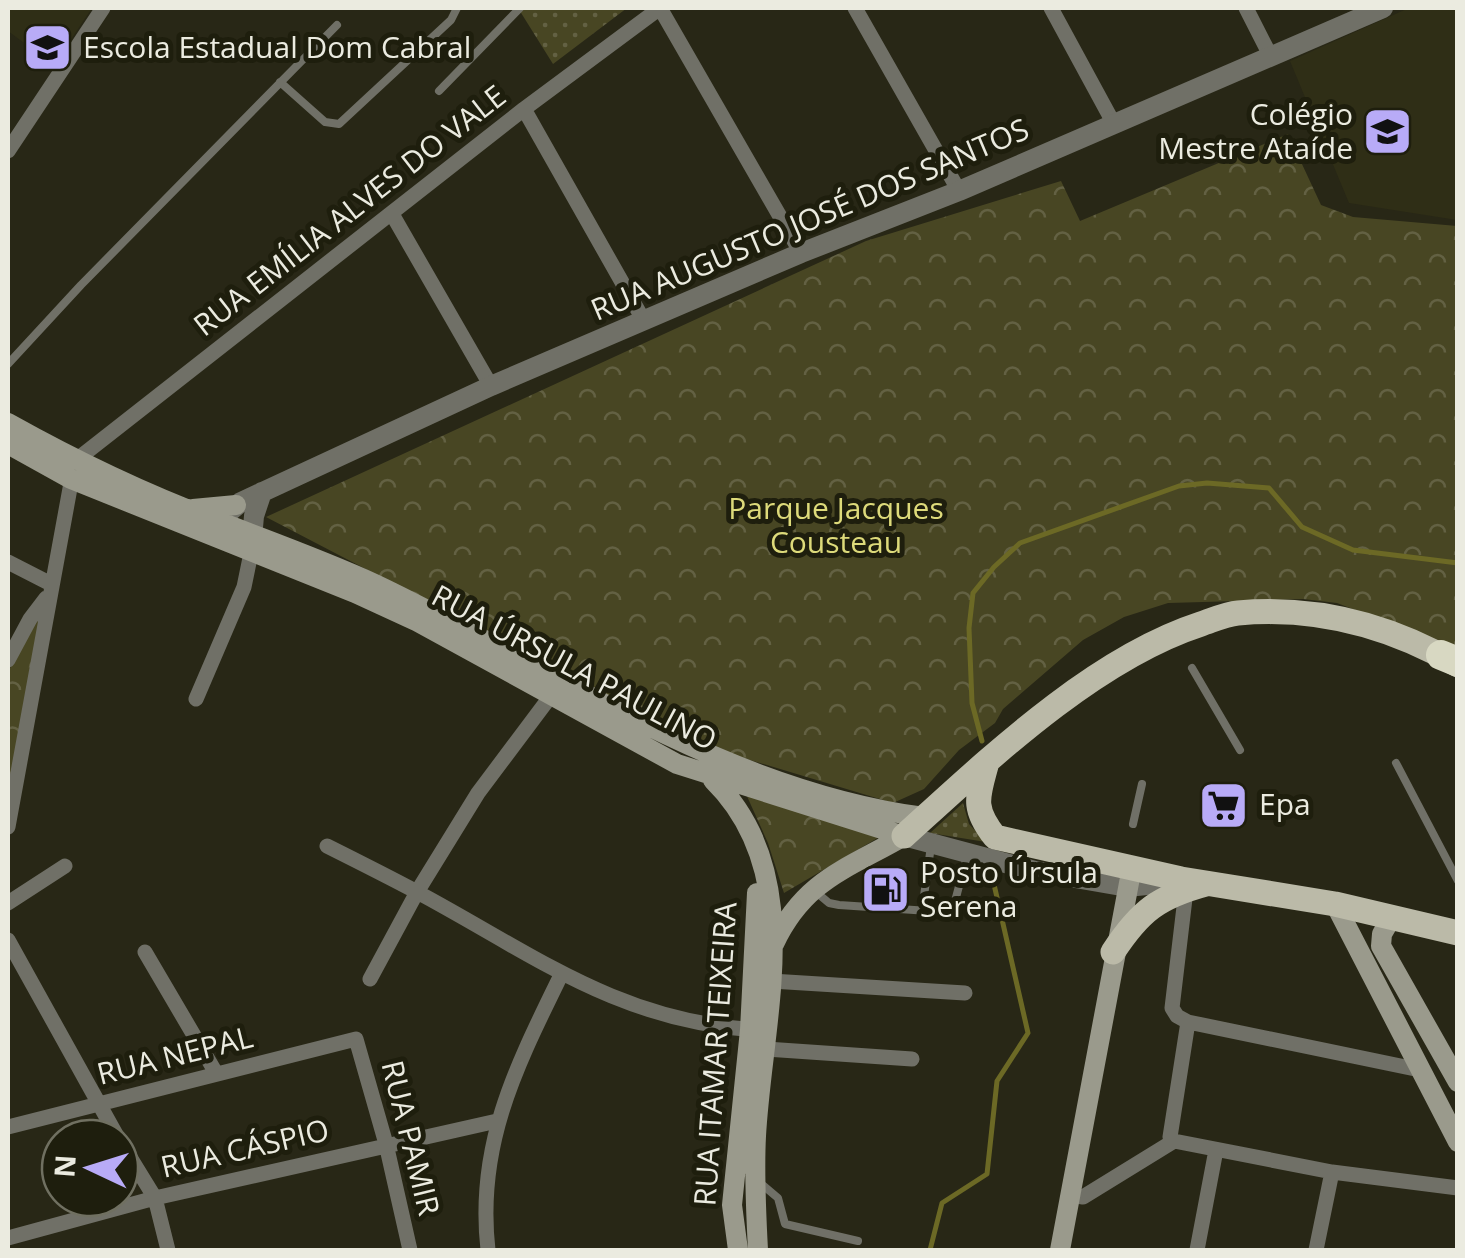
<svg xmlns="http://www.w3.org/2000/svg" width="1465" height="1258" font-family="'Open Sans',sans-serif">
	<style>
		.built { fill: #2f2e16 }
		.grass { fill: url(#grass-dots) }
		.forest { fill: url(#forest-crowns) }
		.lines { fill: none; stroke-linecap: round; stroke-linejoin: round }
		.stream { stroke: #6c6925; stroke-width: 5 }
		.service { stroke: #707067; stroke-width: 8 }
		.minor { stroke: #707067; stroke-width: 15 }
		.tertiary { stroke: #707067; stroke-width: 20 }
		.secondary { stroke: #9a9a8c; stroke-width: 20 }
		.primary { stroke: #bbbaa8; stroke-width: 25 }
		.motorway { stroke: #d8d8c2; stroke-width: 30 }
		.labels { text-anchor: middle; stroke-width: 10; stroke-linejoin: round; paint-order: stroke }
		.poi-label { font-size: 30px; fill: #ebebe0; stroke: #1e1e0d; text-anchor: start }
		.street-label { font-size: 30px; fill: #ebebe0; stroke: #1e1e0d }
		.park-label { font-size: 30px; fill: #ddda7a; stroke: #1e1e0d }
	</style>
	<defs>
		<pattern id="grass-dots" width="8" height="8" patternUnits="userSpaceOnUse" patternTransform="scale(2.5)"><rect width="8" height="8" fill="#484623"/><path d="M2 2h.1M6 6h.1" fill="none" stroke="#636143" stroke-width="1.8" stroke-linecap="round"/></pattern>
		<pattern id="forest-crowns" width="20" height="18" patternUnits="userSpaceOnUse" patternTransform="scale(2.5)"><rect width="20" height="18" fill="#484623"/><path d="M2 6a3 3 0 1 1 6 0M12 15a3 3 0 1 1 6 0" fill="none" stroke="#636143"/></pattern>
	</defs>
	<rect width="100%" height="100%" fill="#282716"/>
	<path class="built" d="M 8,8 L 92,8 L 54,65 L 8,31 Z
		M 1409,8 L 1457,8 L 1457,220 L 1349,203 L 1290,61 Z"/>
	<path class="grass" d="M 518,8 L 627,8 L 553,64 Z
		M 963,803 L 969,824 L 986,842 L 930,833 Z"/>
	<path class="forest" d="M 1288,134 L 1321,205 L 1353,217 L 1457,226 L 1457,649 L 1337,603 L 1303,599 L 1168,603 L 1124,617 L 1083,640 L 1003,709 L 995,723 L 959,750 L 924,789 L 893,803 L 720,751 L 568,682 L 429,602 L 266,517 L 866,241 L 1061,181 L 1080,221 Z
		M 44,605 L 8,792 L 8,672 Z
		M 746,794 L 881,836 L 784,893 L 768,843 Z"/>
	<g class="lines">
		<path class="stream" d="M 982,741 L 972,703 L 969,628 L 973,593 L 994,567 L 1020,543 L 1179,486 L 1207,483 L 1269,488 L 1302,527 L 1353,550 L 1458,563
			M 930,1250 L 942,1203 L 987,1174 L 997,1081 L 1028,1033 L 993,880"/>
		<path class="service" d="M 280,82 L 325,122 L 339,124 L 451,20 L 457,8
			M 439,91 L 520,8
			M 8,364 L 81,285 L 337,25
			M 1192,668 L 1240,750
			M 1396,763 L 1458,881
			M 1133,824 L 1142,784
			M 816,892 L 829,903 L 839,905 L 944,912 L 954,905 L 967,856
			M 922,910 L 931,846
			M 759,1182 L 778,1198 L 785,1224 L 858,1241"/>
		<path class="minor" d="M 660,8 L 801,253
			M 855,8 L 959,191
			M 1051,8 L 1114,124
			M 1246,8 L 1270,55
			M 524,109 L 644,321
			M 8,151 L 103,8
			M 392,214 L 491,386
			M 8,562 L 51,584
			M 8,660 L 30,619 L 46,598
			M 196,699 L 244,587 L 251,553
			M 8,827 L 75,461 L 524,109 L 660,8
			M 327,846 C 357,861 387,876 417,892 C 533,954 617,1021 756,1030
			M 1186,890 L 1172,1008 L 1177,1016 L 1188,1022 L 1420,1070
			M 8,903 L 65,866
			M 8,940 L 118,1138
			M 145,952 L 216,1073
			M 370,979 L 417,892 L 478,793 L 550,697
			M 771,981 L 965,993
			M 766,1049 L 912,1059
			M 8,1127 L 356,1039 L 386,1144 L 410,1250
			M 120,1141 L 155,1198 L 168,1250
			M 1174,1141 L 1332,1172 L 1458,1188
			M 1174,1141 L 1170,1137 L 1188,1022
			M 1071,1195 L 1083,1197 L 1174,1141
			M 8,1238 L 155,1198 L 497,1121
			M 488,1250 C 476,1145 516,1067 561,975
			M 1197,1250 L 1216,1150
			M 1316,1250 L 1332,1172"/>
		<path class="tertiary" d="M 223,517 L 241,502 L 491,386 L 801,253 L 959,191 L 1383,8
			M 251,549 L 254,516 L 262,492
			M 904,836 L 1035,871 L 1127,887 L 1176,882"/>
		<path class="secondary" d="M 8,423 C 76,461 147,495 220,522 C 272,542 325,561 375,584 C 556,670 722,790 924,817
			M 8,444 L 71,479 L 355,593 L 418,622 L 677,764 L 904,836
			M 193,509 L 236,505
			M 713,780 C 809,874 762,1019 756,1136 C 754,1174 756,1213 758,1250
			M 1335,904 L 1458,1142
			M 1392,917 L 1382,934 L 1381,946 L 1458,1082
			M 774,944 C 804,880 847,869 904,836
			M 738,1250 L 732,1205 L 750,1030 L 757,893
			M 1060,1250 L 1132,867"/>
		<path class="primary" d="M 987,762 C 978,796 971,807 995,837 L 1181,879 L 1335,904 L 1458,933
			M 904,836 C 988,760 1093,659 1201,624 C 1213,620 1226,614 1238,613 C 1317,606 1389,625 1458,665
			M 1113,952 C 1140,911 1158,897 1206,884"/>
		<path class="motorway" d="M 1441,655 L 1458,662"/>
	</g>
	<defs>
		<symbol id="school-square" viewBox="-11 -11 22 22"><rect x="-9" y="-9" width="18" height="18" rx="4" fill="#b8abf7" stroke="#1e1e0d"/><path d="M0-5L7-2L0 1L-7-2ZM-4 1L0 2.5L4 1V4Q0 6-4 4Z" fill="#111"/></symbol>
		<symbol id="supermarket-square" viewBox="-11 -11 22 22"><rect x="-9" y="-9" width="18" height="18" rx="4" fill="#b8abf7" stroke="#1e1e0d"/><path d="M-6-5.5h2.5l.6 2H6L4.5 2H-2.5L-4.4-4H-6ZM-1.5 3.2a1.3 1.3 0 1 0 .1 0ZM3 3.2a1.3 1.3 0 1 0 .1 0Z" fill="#111"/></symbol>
		<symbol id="fuel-square" viewBox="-11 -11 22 22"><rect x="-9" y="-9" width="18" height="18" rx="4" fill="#b8abf7" stroke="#1e1e0d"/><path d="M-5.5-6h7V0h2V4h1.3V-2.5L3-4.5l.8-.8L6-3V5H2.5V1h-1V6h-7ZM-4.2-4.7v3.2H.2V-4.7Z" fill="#111"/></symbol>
	</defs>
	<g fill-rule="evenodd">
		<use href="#school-square" x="20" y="20" width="55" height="55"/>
		<use href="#school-square" x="1360" y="104" width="55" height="55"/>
		<use href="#supermarket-square" x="1196" y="778" width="55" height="55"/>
		<use href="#fuel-square" x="858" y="862" width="55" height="55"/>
	</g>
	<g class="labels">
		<g class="poi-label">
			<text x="83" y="58">Escola Estadual Dom Cabral</text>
			<text x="1353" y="125" text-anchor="end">Colégio<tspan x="1353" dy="34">Mestre Ataíde</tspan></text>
			<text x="1259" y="815">Epa</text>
			<text x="920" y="883">Posto Úrsula<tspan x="920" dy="34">Serena</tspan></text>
		</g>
		<g class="street-label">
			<text transform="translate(350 211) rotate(-38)" y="10">RUA EMÍLIA ALVES DO VALE</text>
			<text transform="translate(810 220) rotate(-23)" y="10">RUA AUGUSTO JOSÉ DOS SANTOS</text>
			<text transform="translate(574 668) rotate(28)" y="10">RUA ÚRSULA PAULINO</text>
			<text transform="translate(716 1054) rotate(-86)" y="10">RUA ITAMAR TEIXEIRA</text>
			<text transform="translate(175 1056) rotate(-14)" y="10">RUA NEPAL</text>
			<text transform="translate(410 1138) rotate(76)" y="10">RUA PAMIR</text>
			<text transform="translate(245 1149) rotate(-13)" y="10">RUA CÁSPIO</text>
		</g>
		<g class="park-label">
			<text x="836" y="519">Parque Jacques<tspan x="836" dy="34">Cousteau</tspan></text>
		</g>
	</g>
	<rect width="1465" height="1258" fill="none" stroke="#ebebe0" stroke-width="20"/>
	<g transform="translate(90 1168) rotate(274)"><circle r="48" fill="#1e1e0d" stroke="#707061" stroke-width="2.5"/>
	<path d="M0-8L18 38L0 25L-18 38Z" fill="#b8abf7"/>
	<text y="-15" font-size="28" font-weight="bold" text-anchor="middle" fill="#ebebe0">N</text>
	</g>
</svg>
